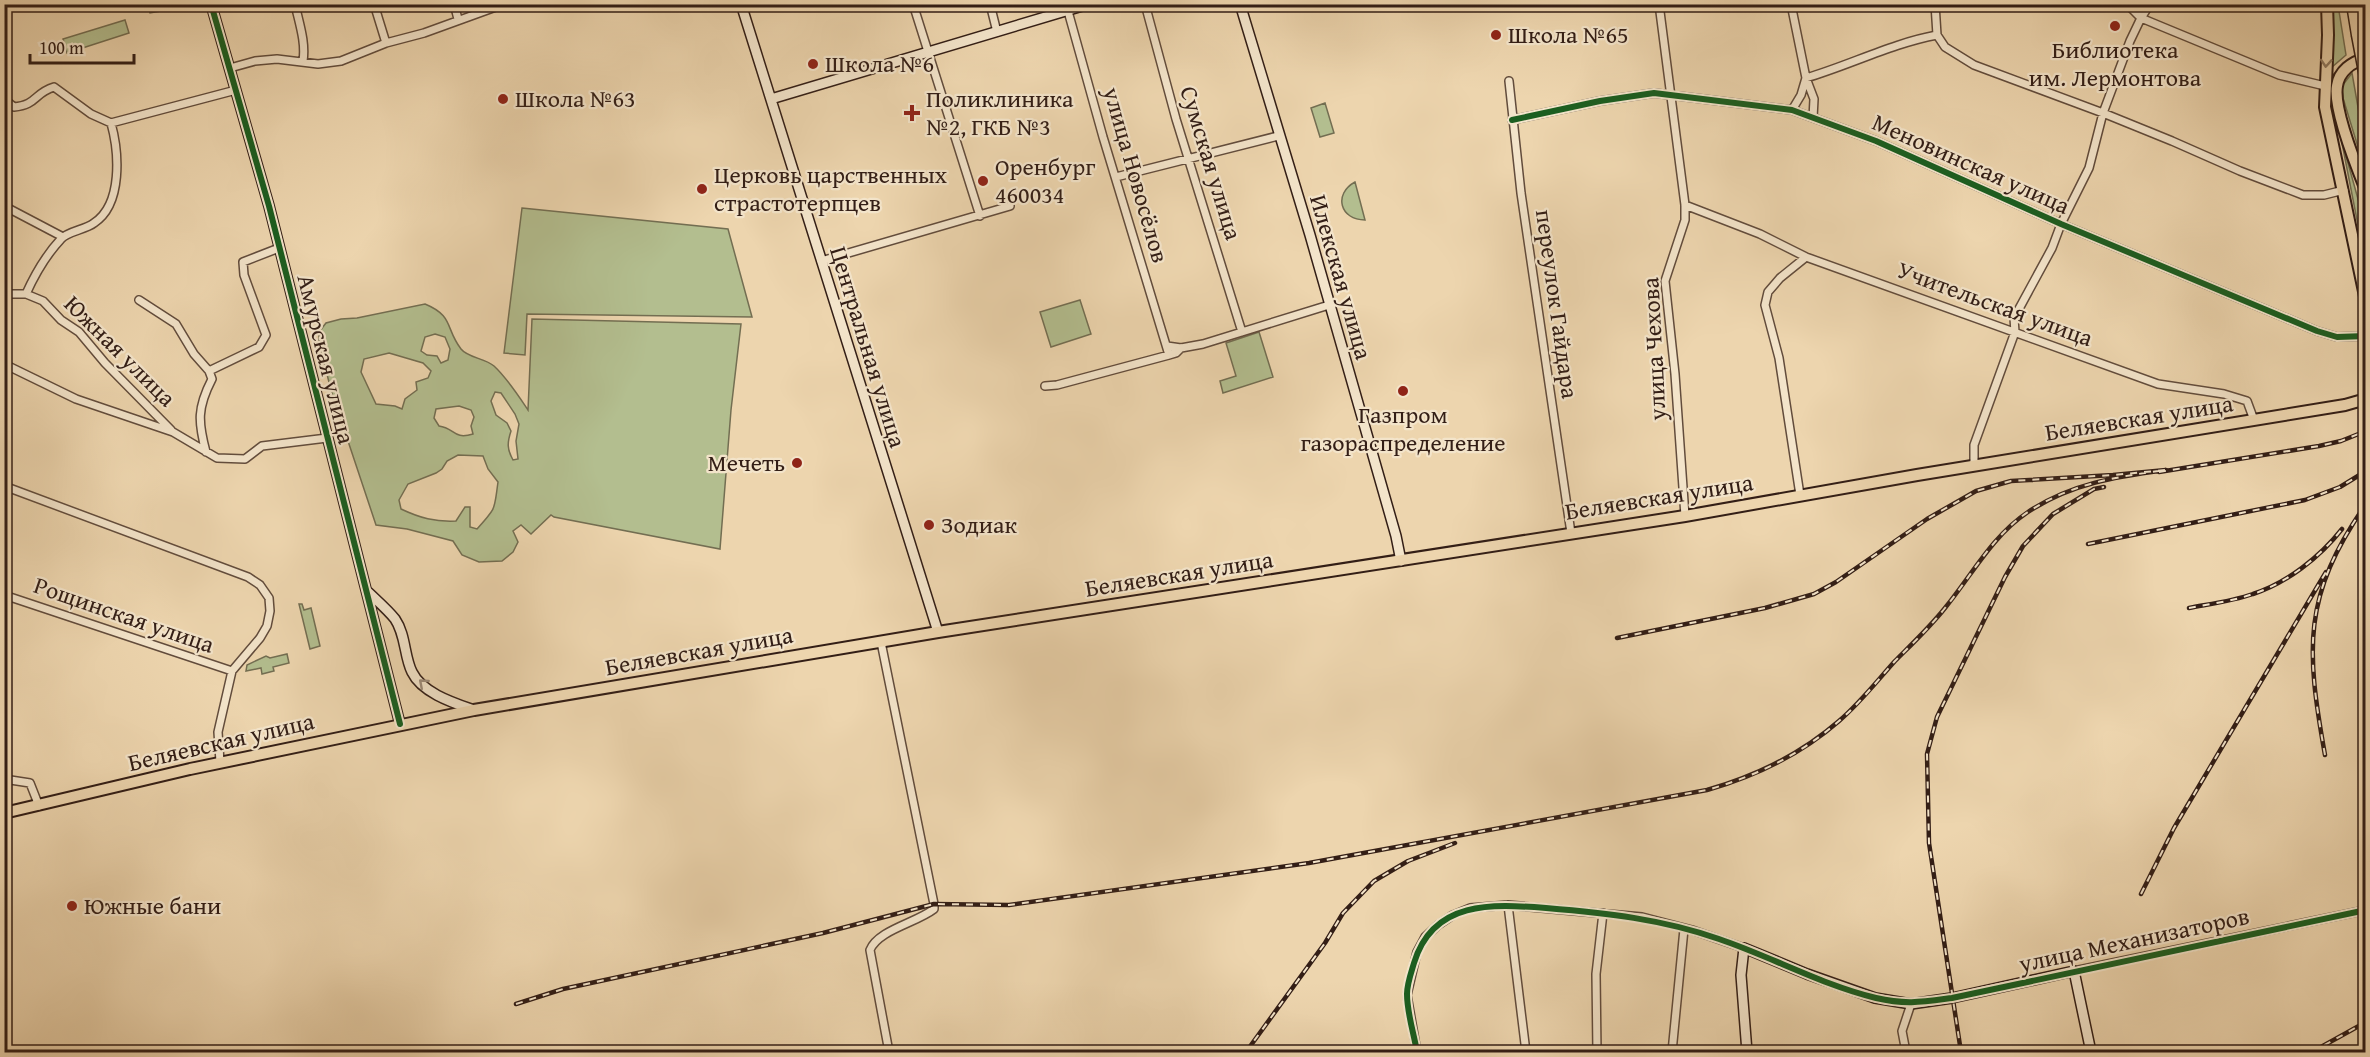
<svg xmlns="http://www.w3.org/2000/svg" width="2370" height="1057" font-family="'Gentium Book Plus',serif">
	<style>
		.green { fill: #b3be8f; stroke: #736e52; stroke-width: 1.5; fill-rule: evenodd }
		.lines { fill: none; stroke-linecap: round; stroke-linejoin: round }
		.street-casing { stroke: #624c3c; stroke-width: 10 }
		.secondary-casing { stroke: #331e16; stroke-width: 12 }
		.primary-casing { stroke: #331e16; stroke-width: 14 }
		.highway-casing { stroke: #331e16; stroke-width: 15 }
		.street { stroke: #f3e4ca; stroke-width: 7 }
		.secondary { stroke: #f3e4ca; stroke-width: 9 }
		.primary { stroke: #edd5ae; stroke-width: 10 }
		.highway { stroke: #edd5ae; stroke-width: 12 }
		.rail-casing { stroke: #331e16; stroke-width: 4.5 }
		.rail { stroke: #f3e4ca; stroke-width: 2; stroke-dasharray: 7; stroke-linecap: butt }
		.highway-bridge-casing { stroke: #331e16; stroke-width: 15; stroke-linecap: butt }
		.highway-bridge { stroke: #edd5ae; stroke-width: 12 }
		.cycleway-casing { stroke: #f3e4ca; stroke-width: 10 }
		.cycleway { stroke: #1b5e20; stroke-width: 6 }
		.oneway { stroke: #907a62 }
		.oneway2 { stroke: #9d8b79 }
		.poi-dot { fill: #8f2418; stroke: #f3e4ca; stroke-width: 2 }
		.labels { text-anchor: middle; stroke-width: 4.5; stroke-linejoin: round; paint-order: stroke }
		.poi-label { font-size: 24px; fill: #331e16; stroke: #f3e4ca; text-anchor: start }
		.street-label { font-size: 24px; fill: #331e16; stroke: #f3e4ca }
	</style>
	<rect width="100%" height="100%" fill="#edd5ae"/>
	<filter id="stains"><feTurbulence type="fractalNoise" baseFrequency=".00333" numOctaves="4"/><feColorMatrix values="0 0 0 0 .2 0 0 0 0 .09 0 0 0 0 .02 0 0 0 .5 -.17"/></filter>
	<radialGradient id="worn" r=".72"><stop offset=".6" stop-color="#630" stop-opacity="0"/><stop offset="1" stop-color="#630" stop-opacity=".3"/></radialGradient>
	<path class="green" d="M 189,4 L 190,6 L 150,13 L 147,5 Z
		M 2333,5 L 2338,5 L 2346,55 L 2332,67 Z
		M 125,20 L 129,33 L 67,53 L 63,39 Z
		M 2352,73 L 2365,147 L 2365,170 L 2343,98 L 2342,86 Z
		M 1325,103 L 1334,133 L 1320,137 L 1311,108 Z
		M 2341,138 L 2365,224 L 2365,261 Z
		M 1355,182 L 1365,220 C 1340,220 1333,194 1355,182 Z
		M 522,208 L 728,229 L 752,317 L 527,314 L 525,355 L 504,353 Z
		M 1080,300 L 1091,334 L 1051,347 L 1040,312 Z
		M 425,304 C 454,316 445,328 461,349 C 468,358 485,358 494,366 C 507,378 518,395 528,410 L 532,319 L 741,324 L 731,410 L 720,549 L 554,517 L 551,515 L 531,534 L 521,525 L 513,531 L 518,542 L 513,552 L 502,561 L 479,562 L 462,555 L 453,541 L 407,529 L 376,525 L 331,390 L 319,343 L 319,332 L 326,323 L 341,319 L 357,318 ZM 435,334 L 445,337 L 450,349 L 448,360 L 441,363 L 437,356 L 427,355 L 421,351 L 425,337 ZM 389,353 L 423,363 L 431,371 L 428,378 L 416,382 L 417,390 L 405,399 L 402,409 L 395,406 L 376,404 L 361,372 L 364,359 ZM 495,392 L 501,393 L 515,414 L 519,424 L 516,441 L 518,459 L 513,460 C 507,449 507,443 511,431 L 507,423 L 496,415 L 491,401 ZM 459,406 L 471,410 L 474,417 L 471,426 L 473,434 C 453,440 455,428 439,426 L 434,418 L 436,409 ZM 458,455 L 483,456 L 488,469 L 498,482 C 494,510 497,507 477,529 L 470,527 L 470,507 L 465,507 L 456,521 C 435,522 420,518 401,509 L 399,500 L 408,484 L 436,473 L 442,469 L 447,461 Z
		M 1259,332 L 1273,377 L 1223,393 L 1220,381 L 1236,376 L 1226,343 Z
		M 299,604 L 302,604 L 304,610 L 311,608 L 320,646 L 310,649 Z
		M 287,654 L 289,663 L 273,667 L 274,671 L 262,674 L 261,668 L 246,671 L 247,665 L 266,656 L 270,658 Z"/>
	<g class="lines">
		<defs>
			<path id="street" d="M 295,4 C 299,23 306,42 303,61
				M 374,4 L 386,43
				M 454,4 L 458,19
				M 913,4 L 980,216
				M 990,4 L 997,32
				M 1066,4 L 1103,137 L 1169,355
				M 1145,4 L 1176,119 L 1242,332
				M 1659,4 L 1685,205 L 1685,220 L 1665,281 L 1675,374 L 1685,516
				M 1791,4 L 1806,78 L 1814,99 L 1813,118
				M 1935,4 L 1937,35 L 1945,47 L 1974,65 L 2103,113 L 2172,141 L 2240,171 L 2303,195 L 2324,195 L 2344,190
				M 2127,4 L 2141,18 L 2279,75 L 2325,86
				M 230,68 L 255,61 L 277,59 L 318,64 L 341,61 L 386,43 L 424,33 L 504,4
				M 1806,78 C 1850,65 1893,43 1937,35
				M 1509,81 L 1521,193 L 1571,533
				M 4,99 L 14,107 C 37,105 34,93 54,87 L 91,114 L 111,123 L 236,90
				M 1792,110 L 1801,95 L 1806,78
				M 1512,120 L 1600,101 L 1654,93 L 1792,110 L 1876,141 L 2061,224 L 2317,331 L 2337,337 L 2366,336
				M 1116,177 L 1278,136
				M 1685,205 L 1760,234 L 1806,257 L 2158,384 L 2224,394 L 2247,401 L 2254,420
				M 4,206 L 63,237
				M 821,261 L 1010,206
				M 4,290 L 11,294 L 26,294 L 43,301 L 61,320 L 79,332 L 105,363 L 171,430
				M 26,294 C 35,274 46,255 61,239 C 68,231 85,230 94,223 C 123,204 119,152 111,123
				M 139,300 L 176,324 L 194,354 L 209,371 L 259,347 L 266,335 L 244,275 L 243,262 L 279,248
				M 1167,346 L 1181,348 L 1203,344 L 1329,305
				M 4,364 L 76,399 L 173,432 L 217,458 L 245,459 L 262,446 L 327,438
				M 1045,386 L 1057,385 L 1169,355 L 1176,353 L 1181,348
				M 206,452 C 198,422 197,408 212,379 L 209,371
				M 1974,466 L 1974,445 L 2015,332 L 2014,318 L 2052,248 L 2061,224 L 2089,168 L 2103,113 L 2130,41 L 2141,18 L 2150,4
				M 4,486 L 248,577 L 260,585 L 269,598 L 270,611 L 267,626 L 260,638 L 232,671 L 218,732 L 220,762
				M 1800,495 L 1779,358 L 1765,305 L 1768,292 L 1780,278 L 1806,257
				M 4,595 L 232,671
				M 881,642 L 934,904 L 934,909 C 916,923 878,930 870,950 L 889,1052
				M 4,779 L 30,783 L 39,806
				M 1508,905 L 1526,1052
				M 2074,971 L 2366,910
				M 1417,1052 L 1407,995 L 1417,952 L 1425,937 L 1438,925 L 1453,915 L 1470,908 L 1508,905 L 1642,917 L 1692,930 L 1744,948
				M 1597,1052 L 1596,974 L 1603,913
				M 1672,1052 L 1684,929
				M 1906,1052 L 1902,1031 L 1911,1004"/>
			<path id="secondary" d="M 211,4 L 269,206 L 400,724
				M 741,4 L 938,632
				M 1240,4 L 1310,235 L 1396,536 L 1401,561
				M 771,99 L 1089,4
				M 366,590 C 375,599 387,609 395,619 C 406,635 404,656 412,672 C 422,693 454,703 474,710
				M 1747,1052 L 1741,975 L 1744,948 L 1807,974 L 1875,998 L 1911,1004 L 1952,998 L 2074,971 L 2091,1052"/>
			<path id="primary" d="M 2327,4 L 2328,35 L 2325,107 L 2366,301
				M 2366,58 C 2352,62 2339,71 2337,86 C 2333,108 2357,168 2366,190
				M 4,813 L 190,769 L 474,710 L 938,632 L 1685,516 L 1917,475 L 2345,405 L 2366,399"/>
			<path id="highway" d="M 2353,4 L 2358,35"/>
		</defs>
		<use href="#street" class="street-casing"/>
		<use href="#secondary" class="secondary-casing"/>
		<use href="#primary" class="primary-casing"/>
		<use href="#highway" class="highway-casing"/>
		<use href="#street" class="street"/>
		<use href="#secondary" class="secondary"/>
		<use href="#primary" class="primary"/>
		<use href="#highway" class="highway"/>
		<defs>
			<path id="rail" d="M 2159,472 L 2319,446 L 2341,441 L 2366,431
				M 2088,544 L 2305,500 L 2340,487 L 2366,471
				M 2189,608 C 2210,604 2233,601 2253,594 C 2287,583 2320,557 2342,529
				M 2325,755 C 2306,649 2302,596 2366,504
				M 2141,894 L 2174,828 L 2326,572
				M 516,1004 L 563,989 L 823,933 L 934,904 L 1009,905 L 1309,863 L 1707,790 C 1756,776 1800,755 1839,721 C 1860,703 1877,681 1895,661 C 1912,644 1930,627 1945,608 C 1972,575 1992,536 2028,512 C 2072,483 2116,477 2166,470 L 2113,475 L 2011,481 L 1976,491 L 1927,519 L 1836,582 L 1814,594 L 1765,608 L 1617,638
				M 1246,1052 L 1325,943 L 1343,913 L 1374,881 L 1408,861 L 1455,843
				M 1961,1052 L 1929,843 L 1927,754 L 1937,717 L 2005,577 L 2023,546 L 2053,514 L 2094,489 L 2104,487
				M 2312,1052 L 2366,1022"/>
		</defs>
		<use href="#rail" class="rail-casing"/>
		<use href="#rail" class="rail"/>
		<defs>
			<path id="highway-bridge" d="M 2358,35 L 2366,77"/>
		</defs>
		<use href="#highway-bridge" class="highway-bridge-casing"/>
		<use href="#highway-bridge" class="highway-bridge"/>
		<defs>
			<path id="cycleway" d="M 211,4 L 269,206 L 400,724
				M 1512,120 L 1600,101 L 1654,93 L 1792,110 L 1876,141 L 2061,224 L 2317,331 L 2337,337 L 2366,336
				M 1417,1052 C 1414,1034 1407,1013 1407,994 C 1407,984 1411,973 1414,963 C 1433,900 1492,904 1546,908 C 1606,913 1662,919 1719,939 C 1772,957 1822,985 1876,998 C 1906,1005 1922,1002 1952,998 L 2366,910"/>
		</defs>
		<use href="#cycleway" class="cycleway-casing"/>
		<use href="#cycleway" class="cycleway"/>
	</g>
	<defs><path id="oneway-chevron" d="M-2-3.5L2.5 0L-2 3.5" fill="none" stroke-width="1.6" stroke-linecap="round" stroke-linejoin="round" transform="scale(1.5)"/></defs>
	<use class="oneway" href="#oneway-chevron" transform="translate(2326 63) rotate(94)"/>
	<use class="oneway2" href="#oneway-chevron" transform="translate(423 683) rotate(-139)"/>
	<g class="poi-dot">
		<circle cx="2115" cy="26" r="6"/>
		<circle cx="1496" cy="35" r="6"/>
		<circle cx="813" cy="64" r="6"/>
		<circle cx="503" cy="99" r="6"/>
		<path d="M909 104h6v6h6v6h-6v6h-6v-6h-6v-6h6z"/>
		<circle cx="983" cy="181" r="6"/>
		<circle cx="702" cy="189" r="6"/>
		<circle cx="1403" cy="391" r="6"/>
		<circle cx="797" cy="463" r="6"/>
		<circle cx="929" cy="525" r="6"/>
		<circle cx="72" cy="906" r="6"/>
	</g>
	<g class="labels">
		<g class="poi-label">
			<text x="1508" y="43">Школа №65</text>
			<text x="2115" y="58" text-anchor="middle">Библиотека<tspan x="2115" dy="28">им. Лермонтова</tspan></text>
			<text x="825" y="72">Школа №6</text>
			<text x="515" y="107">Школа №63</text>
			<text x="926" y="107">Поликлиника<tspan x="926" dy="28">№2, ГКБ №3</tspan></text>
			<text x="995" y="175">Оренбург<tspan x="995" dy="28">460034</tspan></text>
			<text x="714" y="183">Церковь царственных<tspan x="714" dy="28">страстотерпцев</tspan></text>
			<text x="1403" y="423" text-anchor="middle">Газпром<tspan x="1403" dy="28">газораспределение</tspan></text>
			<text x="785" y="471" text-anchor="end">Мечеть</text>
			<text x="941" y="533">Зодиак</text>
			<text x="84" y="914">Южные бани</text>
		</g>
		<g class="street-label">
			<text transform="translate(1211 163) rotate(73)" y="8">Сумская улица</text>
			<text transform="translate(1971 164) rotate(24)" y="8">Меновинская улица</text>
			<text transform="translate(1136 175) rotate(74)" y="8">улица Новосёлов</text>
			<text transform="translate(1341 277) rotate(74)" y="8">Илекская улица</text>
			<text transform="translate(1557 304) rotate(82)" y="8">переулок Гайдара</text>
			<text transform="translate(1995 304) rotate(20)" y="8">Учительская улица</text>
			<text transform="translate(868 347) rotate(73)" y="8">Центральная улица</text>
			<text transform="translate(1654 349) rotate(-93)" y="8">улица Чехова</text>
			<text transform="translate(120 351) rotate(45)" y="8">Южная улица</text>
			<text transform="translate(326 359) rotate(76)" y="8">Амурская улица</text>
			<text transform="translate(2139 418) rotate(-9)" y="8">Беляевская улица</text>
			<text transform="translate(1659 497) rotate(-9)" y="8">Беляевская улица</text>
			<text transform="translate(1179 574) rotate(-9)" y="8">Беляевская улица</text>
			<text transform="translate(124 615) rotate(19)" y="8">Рощинская улица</text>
			<text transform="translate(699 651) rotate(-10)" y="8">Беляевская улица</text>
			<text transform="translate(221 742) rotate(-13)" y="8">Беляевская улица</text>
			<text transform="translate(2134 940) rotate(-12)" y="8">улица Механизаторов</text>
		</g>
	</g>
	<rect width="2370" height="1057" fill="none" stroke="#edd5ae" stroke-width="24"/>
	<rect x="6" y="6" width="2358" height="1045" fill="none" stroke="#331e16" stroke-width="3"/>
	<rect x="12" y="12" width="2346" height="1033" fill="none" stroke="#331e16" stroke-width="1.5"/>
	<path d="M30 54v9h104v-9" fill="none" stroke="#331e16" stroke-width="3"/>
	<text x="39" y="54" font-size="18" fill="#331e16" stroke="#f3e4ca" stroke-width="4.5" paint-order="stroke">100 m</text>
	<rect width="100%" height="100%" filter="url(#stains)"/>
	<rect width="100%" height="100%" fill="url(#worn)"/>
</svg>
